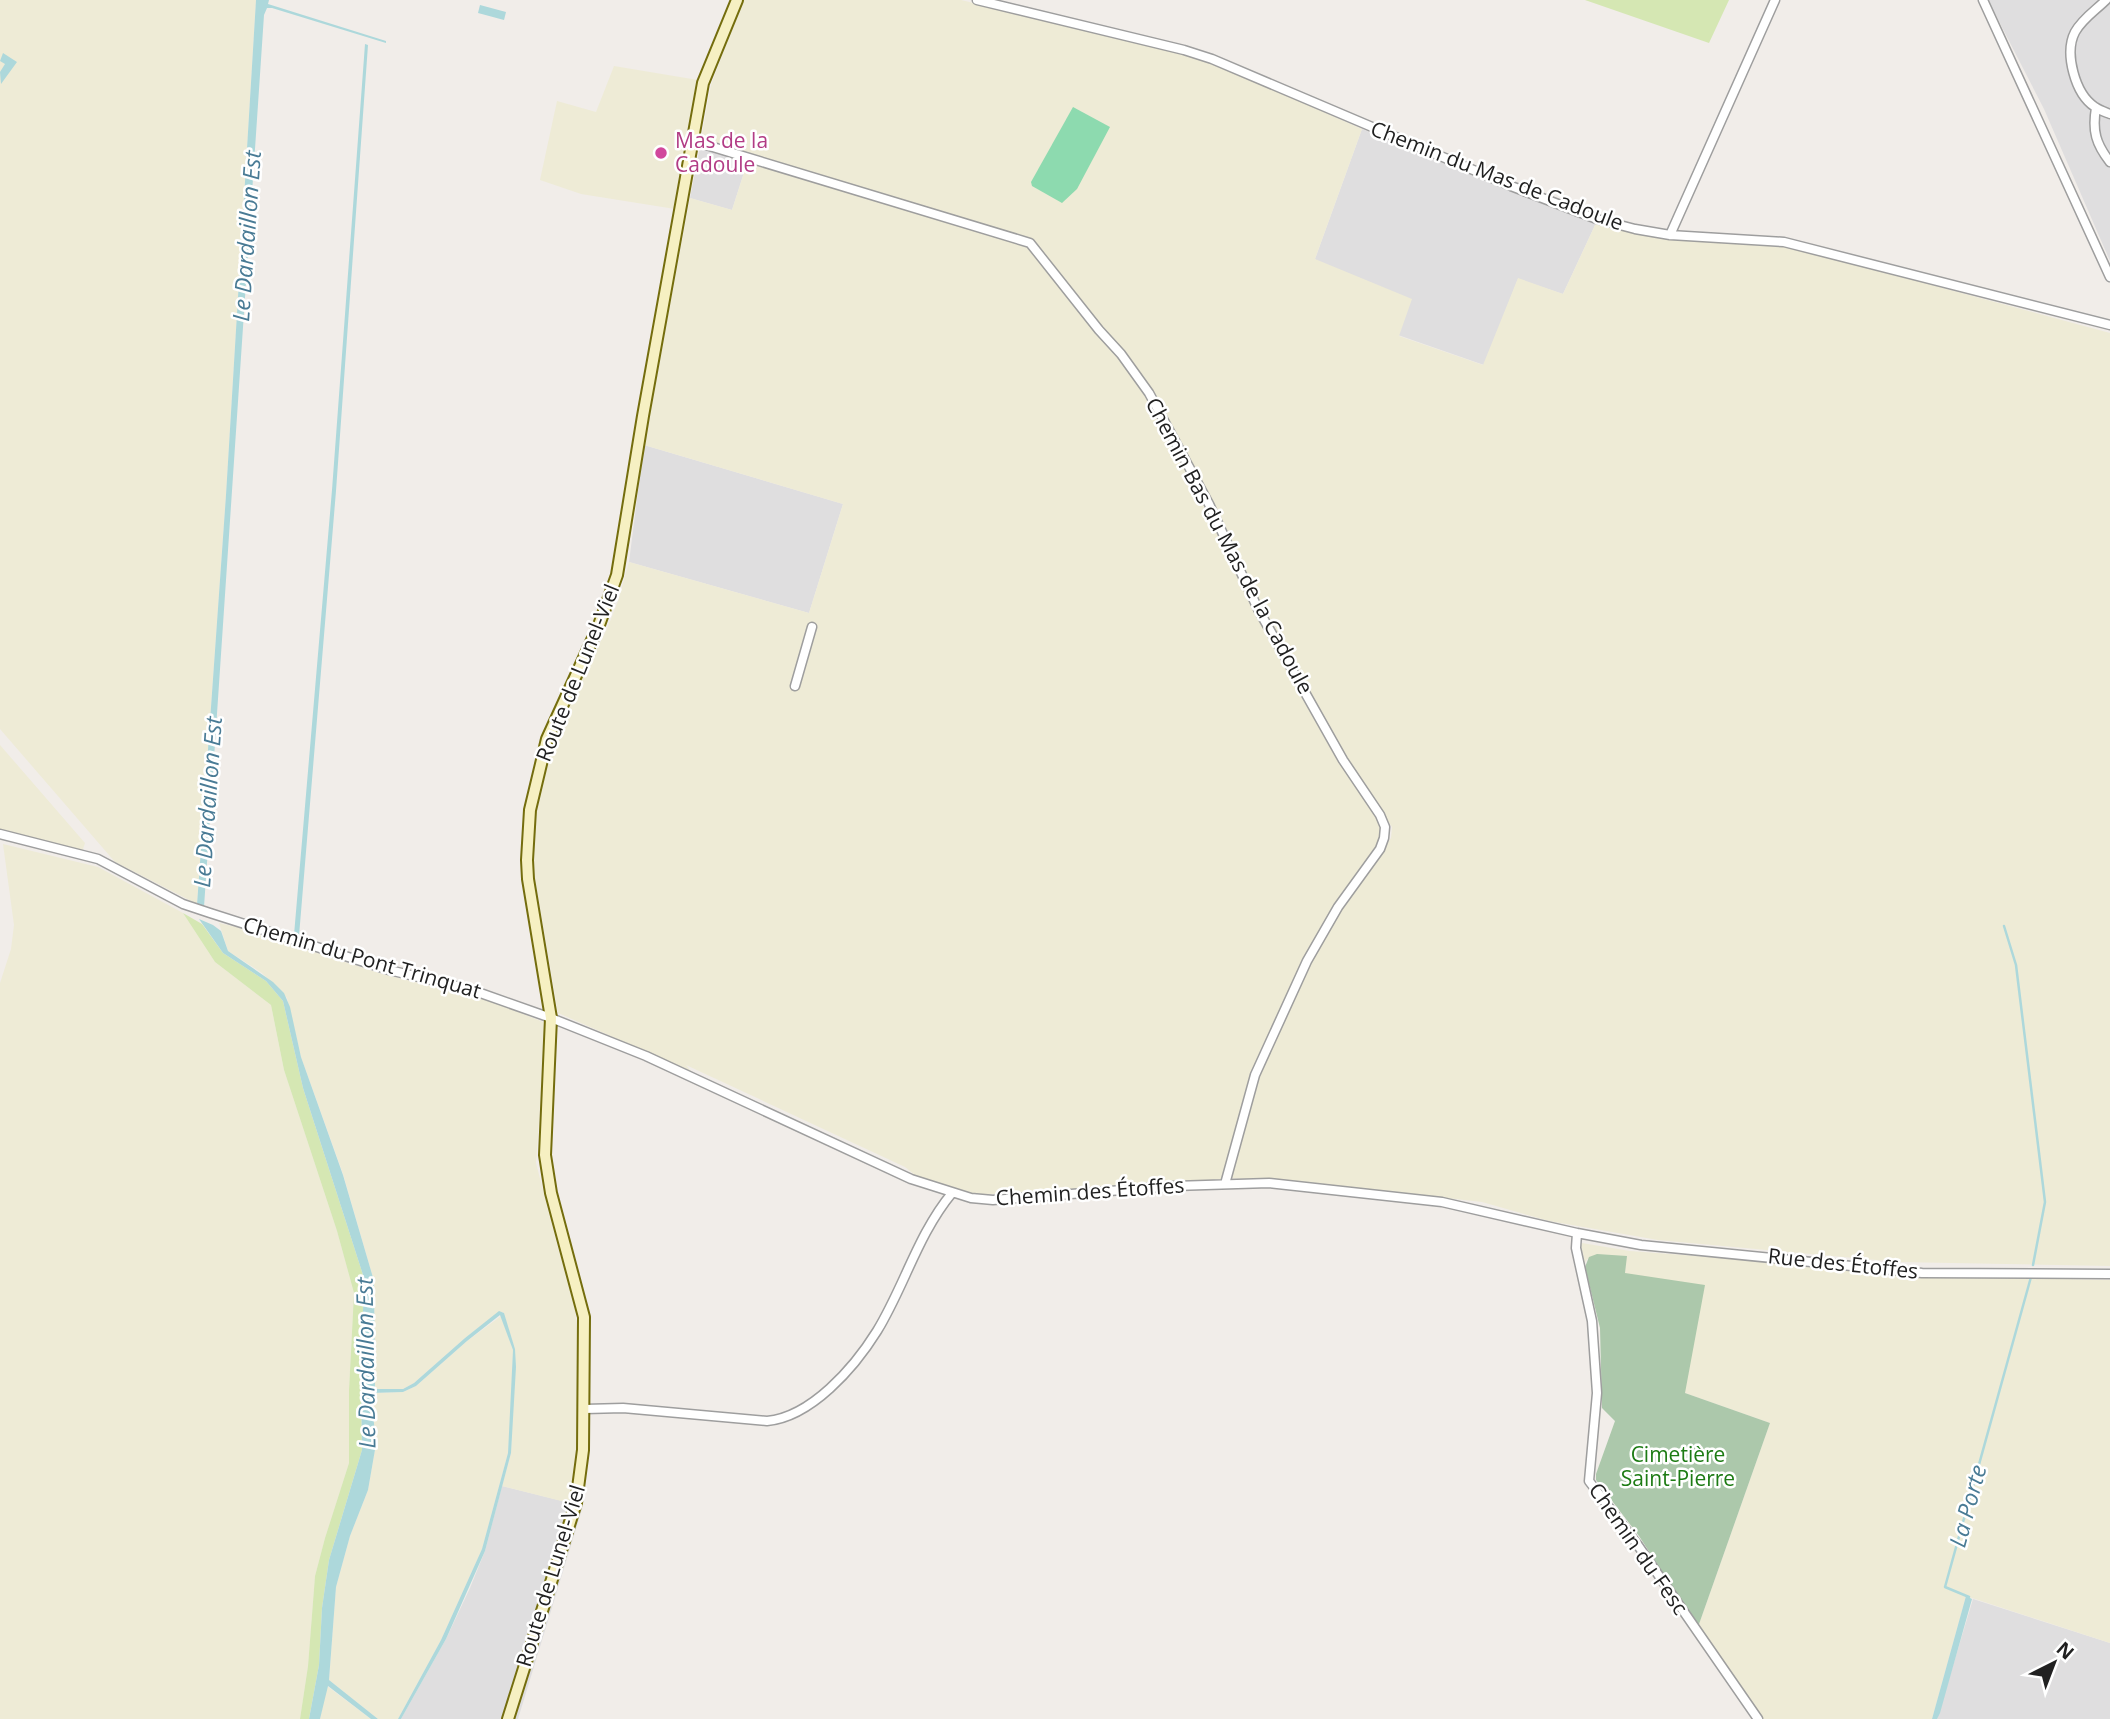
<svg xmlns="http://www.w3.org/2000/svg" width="2110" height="1719" font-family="'Open Sans',sans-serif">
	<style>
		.residential { fill: #dfdedf }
		.farmland { fill: #eeebd6 }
		.grass { fill: #d5e7b3 }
		.cemetery { fill: #acc8ab }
		.pitch { fill: #8ddaaf }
		.water { fill: #add8db }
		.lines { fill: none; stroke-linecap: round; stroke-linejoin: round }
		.stream { stroke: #add8db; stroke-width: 2.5 }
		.street-casing { stroke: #9e9e9e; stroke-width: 11 }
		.secondary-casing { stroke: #746d0d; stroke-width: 14 }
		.street { stroke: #fff; stroke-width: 8 }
		.secondary { stroke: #f6f0c2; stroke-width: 10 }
		.hotel-dot { fill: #d1479c; stroke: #fff; stroke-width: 2.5 }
		.labels { text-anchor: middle; stroke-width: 5; stroke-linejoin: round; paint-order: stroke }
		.hotel-label { font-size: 21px; fill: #b23c85; stroke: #fff; text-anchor: start }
		.street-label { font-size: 21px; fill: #212121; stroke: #fff }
		.park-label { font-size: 21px; fill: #1d7b14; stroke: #fff }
		.water-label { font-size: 23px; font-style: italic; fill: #497b95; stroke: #fff }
	</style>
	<rect width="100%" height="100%" fill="#f1ede9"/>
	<path class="residential" d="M 1988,0 L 2110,0 L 2110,261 L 2044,109 Z
		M 1362,129 L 1596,223 L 1563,294 L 1518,279 L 1484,365 L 1398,335 L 1315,259 Z
		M 700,147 L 748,160 L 732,210 L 690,198 Z
		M 644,445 L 843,504 L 809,613 L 629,562 Z
		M 502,1486 L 583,1506 L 518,1719 L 401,1719 L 446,1639 L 470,1588 L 485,1551 Z
		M 1973,1599 L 2110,1643 L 2110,1719 L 1937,1719 Z"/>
	<path class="farmland" d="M 0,0 L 256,0 L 226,495 L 197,904 L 115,862 L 0,729 Z
		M 743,0 L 961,0 L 1182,53 L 1242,76 L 1362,129 L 1315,259 L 1412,299 L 1399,336 L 1483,365 L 1518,278 L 1563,294 L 1596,223 L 1634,233 L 1670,239 L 1783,245 L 2110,333 L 2110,1266 L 1898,1262 L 1658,1240 L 1549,1221 L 1482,1202 L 1314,1183 L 1227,1178 L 1257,1076 L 1309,962 L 1343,903 L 1391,838 L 1392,827 L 1345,759 L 1260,608 L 1145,380 L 1101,329 L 1031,240 L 701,140 L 711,85 Z
		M 614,66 L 698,80 L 675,209 L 581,194 L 540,180 L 557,101 L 596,112 Z
		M 748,160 L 1028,245 L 1141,383 L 1222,536 L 1378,816 L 1382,828 L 1382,838 L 1336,904 L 1252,1074 L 1222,1179 L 1025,1194 L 972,1194 L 916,1176 L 905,1167 L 686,1065 L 691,1071 L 558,1013 L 535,878 L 533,860 L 536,811 L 554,741 L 574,693 L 607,629 L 618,601 L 629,562 L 809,613 L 843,504 L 644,445 L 690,198 L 732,210 Z
		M 0,745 L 85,843 L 82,852 L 0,830 Z
		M 3,844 L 98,867 L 183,913 L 215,962 L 271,1005 L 284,1070 L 337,1231 L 354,1293 L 349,1390 L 349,1463 L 325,1538 L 315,1576 L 308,1666 L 300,1719 L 0,1719 L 0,983 L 11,949 L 14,925 Z
		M 219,923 L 236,927 L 382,974 L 485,999 L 546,1023 L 536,1163 L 558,1248 L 573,1294 L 579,1344 L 576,1465 L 569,1503 L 502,1486 L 511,1453 L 515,1349 L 503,1312 L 499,1312 L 465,1338 L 414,1383 L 403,1389 L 375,1389 L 374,1281 L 343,1174 L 301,1057 L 287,998 L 262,973 L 228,951 Z
		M 1582,1243 L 1630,1251 L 1763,1261 L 1897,1276 L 2110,1280 L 2110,1643 L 1966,1596 L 1932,1719 L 1762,1719 L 1698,1627 L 1770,1423 L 1685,1393 L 1625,1273 L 1626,1257 L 1587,1259 L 1585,1263 L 1581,1246 Z
		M 501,1316 L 513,1350 L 511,1415 L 508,1453 L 482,1549 L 441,1640 L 398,1719 L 378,1719 L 329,1680 L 336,1587 L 350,1536 L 368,1490 L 376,1444 L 371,1393 L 403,1392 L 416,1386 L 467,1341 Z
		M 327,1686 L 371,1719 L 320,1719 Z"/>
	<path class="grass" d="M 1585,0 L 1729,0 L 1709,43 Z
		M 183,913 L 202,924 L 223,953 L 266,981 L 283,1001 L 303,1088 L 364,1278 L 361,1377 L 362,1450 L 329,1560 L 322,1608 L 319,1665 L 309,1719 L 300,1719 L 308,1666 L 315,1576 L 325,1538 L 349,1463 L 349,1390 L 354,1293 L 337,1231 L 284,1070 L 271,1005 L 215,962 Z"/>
	<path class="cemetery" d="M 1597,1254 L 1627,1256 L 1625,1273 L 1705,1285 L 1685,1393 L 1770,1423 L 1698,1627 L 1639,1536 L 1596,1480 L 1596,1474 L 1615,1421 L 1602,1408 L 1600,1328 L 1585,1267 L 1589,1257 Z"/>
	<path class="pitch" d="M 1073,107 L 1110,127 L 1077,189 L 1062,203 L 1032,186 L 1031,182 Z"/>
	<path class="water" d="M 256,0 L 269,0 L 268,4 L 386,41 L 386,43 L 272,8 L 267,8 L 264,15 L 204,907 L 197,905 L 226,495 Z
		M 480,5 L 506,12 L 504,20 L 478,13 Z
		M 365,44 L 368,45 L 336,491 L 299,936 L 294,935 L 332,490 Z
		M 3,53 L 17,62 L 1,84 L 0,72 L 5,64 L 0,61 Z
		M 199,919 L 213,925 L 221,931 L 228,951 L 273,982 L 284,993 L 290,1007 L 301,1057 L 343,1175 L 374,1281 L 375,1389 L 403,1389 L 414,1383 L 465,1338 L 499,1311 L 504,1313 L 515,1349 L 516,1367 L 511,1453 L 485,1551 L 446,1639 L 401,1719 L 398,1719 L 441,1640 L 482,1549 L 508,1453 L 513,1350 L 500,1315 L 467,1341 L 416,1386 L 403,1392 L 371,1393 L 376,1444 L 368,1490 L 350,1536 L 336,1587 L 329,1680 L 378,1719 L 371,1719 L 328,1686 L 320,1719 L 309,1719 L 319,1665 L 322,1608 L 329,1560 L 362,1450 L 361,1377 L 364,1278 L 303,1088 L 283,1001 L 266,981 L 223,953 Z
		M 1966,1596 L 1972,1599 L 1940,1713 L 1937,1719 L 1932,1719 Z"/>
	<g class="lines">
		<path class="stream" d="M 2004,926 L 2016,965 L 2045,1202 L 2033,1265
			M 1969,1597 L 1945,1587 L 2031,1277"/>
		<defs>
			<path id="street" d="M 977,0 L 1184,50 L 1212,59 L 1511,186 L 1597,219 L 1635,229 L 1670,235 L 1784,242 L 2110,325
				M 1983,0 L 2110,277
				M 2106,0 C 2096,10 2082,19 2075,32 C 2064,53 2075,94 2095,107 C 2099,110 2105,112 2110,114
				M 2096,108 C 2092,131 2096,144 2110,162
				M 693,141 L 1030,243 L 1099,330 L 1121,354 L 1149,393 L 1209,504 L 1258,609 L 1343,760 L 1380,815 L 1385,827 L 1384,838 L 1380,849 L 1338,907 L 1307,961 L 1255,1075 L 1225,1184
				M 1670,235 L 1775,0
				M 795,686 L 812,627
				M 0,834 L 98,859 L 183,904 L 210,913 L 389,970 L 469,989 L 551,1018 L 646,1056 L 911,1179 L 971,1198 L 993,1200 L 1174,1186 L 1269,1183 L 1442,1202 L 1577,1233 L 1641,1245 L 1922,1273 L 2110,1274
				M 1577,1233 L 1576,1248 L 1592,1321 L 1597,1393 L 1589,1481 L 1637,1544 L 1758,1719
				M 585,1409 L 623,1408 L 767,1421 C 811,1417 854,1368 877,1331 C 904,1287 918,1234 952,1193"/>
			<path id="secondary" d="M 508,1719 L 576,1503 L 583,1450 L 584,1317 L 551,1193 L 545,1155 L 551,1018 L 528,879 L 527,860 L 530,810 L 547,739 L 599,625 L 617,575 L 643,416 L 703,83 L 737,0"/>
		</defs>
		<use href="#street" class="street-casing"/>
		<use href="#secondary" class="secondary-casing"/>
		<use href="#street" class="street"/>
		<use href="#secondary" class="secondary"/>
	</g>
	<circle class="hotel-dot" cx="661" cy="153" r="7"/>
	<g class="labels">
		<g class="hotel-label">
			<text x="675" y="148">Mas de la<tspan x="675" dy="24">Cadoule</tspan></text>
		</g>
		<g class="street-label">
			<text transform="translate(1497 176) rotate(21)" y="7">Chemin du Mas de Cadoule</text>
			<text transform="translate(1229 546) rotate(62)" y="7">Chemin Bas du Mas de la Cadoule</text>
			<text transform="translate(578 673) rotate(-68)" y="7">Route de Lunel-Viel</text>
			<text transform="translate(362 958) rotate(16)" y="7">Chemin du Pont Trinquat</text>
			<text transform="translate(1090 1192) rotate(-4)" y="7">Chemin des Étoffes</text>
			<text transform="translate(1843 1264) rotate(6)" y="7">Rue des Étoffes</text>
			<text transform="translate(1638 1549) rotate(55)" y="7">Chemin du Fesc</text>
			<text transform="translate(551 1576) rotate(-73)" y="7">Route de Lunel-Viel</text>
		</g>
		<g class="park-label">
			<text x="1678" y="1462">Cimetière<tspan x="1678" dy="24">Saint-Pierre</tspan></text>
		</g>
		<g class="water-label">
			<text transform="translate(247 236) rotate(-86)" y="8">Le Dardaillon Est</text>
			<text transform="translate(208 802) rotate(-86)" y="8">Le Dardaillon Est</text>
			<text transform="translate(366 1363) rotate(-91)" y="8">Le Dardaillon Est</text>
			<text transform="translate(1968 1506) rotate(-75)" y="8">La Porte</text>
		</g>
	</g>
	<g transform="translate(2054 1663) rotate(42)" stroke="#ffffff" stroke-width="5" paint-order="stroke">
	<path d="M0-5L12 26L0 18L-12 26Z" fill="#212121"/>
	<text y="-10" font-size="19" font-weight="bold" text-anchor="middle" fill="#212121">N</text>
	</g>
</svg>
